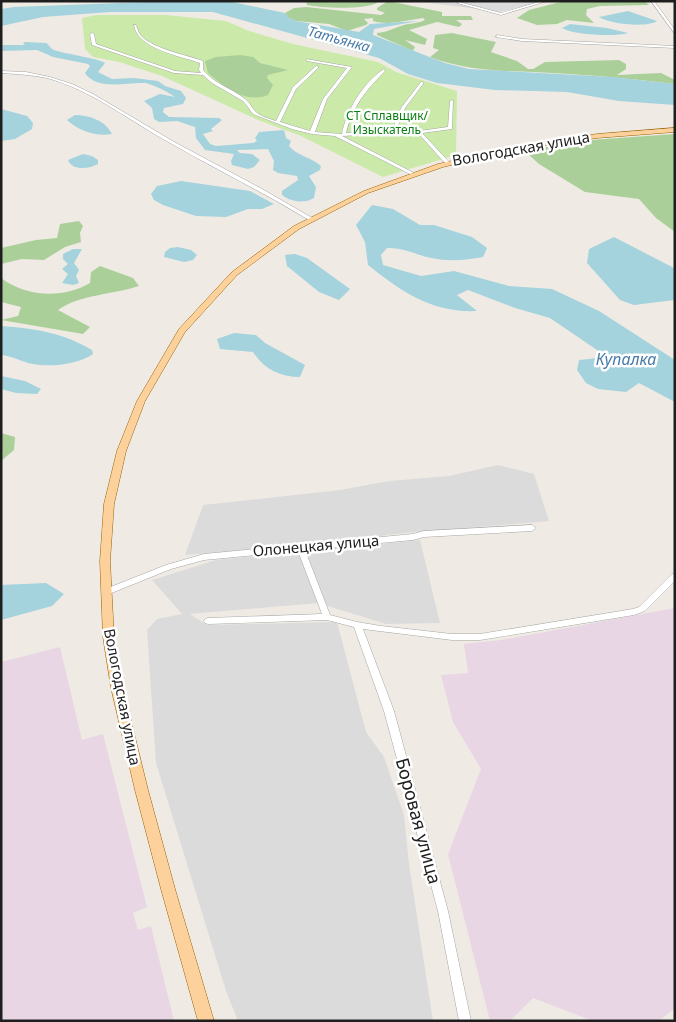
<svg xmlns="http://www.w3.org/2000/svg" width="676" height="1022" font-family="'Noto Sans',sans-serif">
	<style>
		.residential { fill: #dcdbdb }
		.industrial { fill: #e8d6e5 }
		.grass { fill: #cbeaaa }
		.forest { fill: #aacf99 }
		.water { fill: #a4d2dd }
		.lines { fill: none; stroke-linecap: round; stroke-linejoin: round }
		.minor-casing { stroke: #a5a5a5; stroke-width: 1 }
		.major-casing { stroke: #996200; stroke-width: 1 }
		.minor { fill: #fff; fill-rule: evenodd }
		.major { fill: #fdd19c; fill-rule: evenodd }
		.labels { text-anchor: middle; stroke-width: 5; stroke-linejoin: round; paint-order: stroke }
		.far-park-label { font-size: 12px; fill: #0a7e11; stroke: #fff }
		.far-water-label { font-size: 14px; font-style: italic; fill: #477aa7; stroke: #fff }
		.street-label { font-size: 15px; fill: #1e1e1e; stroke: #fff }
		.water-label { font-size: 16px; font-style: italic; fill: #477aa7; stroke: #fff }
		.near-street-label { font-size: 18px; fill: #1e1e1e; stroke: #fff }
	</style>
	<rect width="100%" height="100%" fill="#efebe4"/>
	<path class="residential" d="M 414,1 L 542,1 L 501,12 Z
		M 498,465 L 534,474 L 549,521 L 404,533 L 310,545 L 185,555 L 203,505 L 340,490 L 389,481 L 449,476 Z
		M 420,540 L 440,623 L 386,624 L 318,603 L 190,614 L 207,625 L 337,622 L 366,732 L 384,757 L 404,815 L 409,864 L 433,1021 L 238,1021 L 226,991 L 156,763 L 147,630 L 157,619 L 182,614 L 152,580 L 216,560 Z"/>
	<path class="industrial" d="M 675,608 L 675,1008 L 659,1021 L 593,1021 L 533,998 L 510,1021 L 490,1021 L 448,854 L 481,769 L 453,722 L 441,675 L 468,673 L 464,644 L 501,640 Z
		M 60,647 L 82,740 L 103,734 L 147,907 L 133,913 L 138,930 L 151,926 L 174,1021 L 1,1021 L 1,662 Z"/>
	<path class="grass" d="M 96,15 L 166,15 L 226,21 L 249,31 L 293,44 L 378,62 L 396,72 L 457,91 L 456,155 L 383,177 L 301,136 L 258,120 L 162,76 L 119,62 L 93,57 L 85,49 L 82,18 Z"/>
	<path class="forest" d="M 306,1 L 377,1 L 377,3 C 362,10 323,8 307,5 Z
		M 388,1 L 442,12 L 442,16 L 471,16 L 473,20 L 456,20 L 462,24 L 459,27 L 437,22 L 409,30 L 427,39 L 425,45 L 405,40 L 415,47 L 413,51 L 377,35 L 377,33 C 387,32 392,29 401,26 C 409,23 417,24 425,20 L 423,18 C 405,20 390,26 373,21 L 373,18 L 364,19 L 368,23 L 366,25 L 347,31 L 329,24 L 296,21 L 289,18 L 285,13 L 294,8 L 306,7 L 381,15 L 385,13 L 377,10 L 377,8 Z
		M 564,1 L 644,1 L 649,5 L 600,6 L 587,9 L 586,15 L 594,23 L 567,20 L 557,24 L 537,25 L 517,18 L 529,10 Z
		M 452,33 L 496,42 L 491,52 L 517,61 L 528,69 L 533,69 L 545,62 L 619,60 L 626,64 L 626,69 L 617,75 L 661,73 L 675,80 L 675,84 C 628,78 581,74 534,72 C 498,71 464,70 430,57 L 439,50 L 433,48 L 435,35 Z
		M 240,55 L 253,57 L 260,63 L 288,70 L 268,75 L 267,78 L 273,85 L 268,95 C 245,104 225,87 208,73 L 205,61 L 216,57 Z
		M 675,134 L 675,232 L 656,218 L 639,199 L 585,192 L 539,164 L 528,154 L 528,150 L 591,140 Z
		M 79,221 L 83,226 L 80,233 L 81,242 L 65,247 L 44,260 L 22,259 L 1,264 L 1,248 L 36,240 L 57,238 L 60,224 Z
		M 100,266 L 133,278 L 139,286 C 112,295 81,294 58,310 L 90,327 L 83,334 L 1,320 L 18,316 L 21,307 L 1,302 L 1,278 C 26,297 63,299 90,283 L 91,272 Z
		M 1,433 L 15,437 L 14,450 L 1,461 Z"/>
	<path class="water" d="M 173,1 L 232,2 L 285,13 L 289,18 L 296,21 L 359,32 L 370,24 L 418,21 L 374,29 L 373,35 L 445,63 L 469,69 L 612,77 L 675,84 L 675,105 L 619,101 L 567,92 L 495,90 L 437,83 L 408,74 L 379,58 L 213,12 L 110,12 L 43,17 L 1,26 L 1,9 L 14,7 Z
		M 628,11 L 657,21 C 647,28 609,24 599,17 Z
		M 570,24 L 607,28 L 628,33 C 615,37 573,35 562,28 Z
		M 25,42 L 46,43 C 51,46 49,49 57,51 C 67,54 100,59 105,63 L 98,72 L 112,79 L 134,78 L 158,81 L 165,86 L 181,91 L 186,98 L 183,104 L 164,108 L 163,112 L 169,117 L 219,118 L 222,120 L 211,129 L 213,131 L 203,134 L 210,144 L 216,146 L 253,143 L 257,141 L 255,138 L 259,132 L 284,130 L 286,138 L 291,141 L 289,146 C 297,156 311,157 321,166 L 320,170 L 309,176 L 316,187 L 314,198 C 304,204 291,202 282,195 L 282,191 L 298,180 L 297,176 L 278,173 L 273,170 L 274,161 L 268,149 L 237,150 L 240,153 L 252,154 L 260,160 L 254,167 L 248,169 L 232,165 L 231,161 L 234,154 L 205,150 L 196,138 L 195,127 L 177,121 L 159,122 L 154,119 L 152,108 L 144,101 L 160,94 L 175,97 C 170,93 151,83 144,83 C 127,82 97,91 85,73 L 90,66 L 88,64 L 53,57 L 37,50 L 1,51 L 1,45 L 25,45 L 23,43 Z
		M 1,109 L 27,116 L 33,123 L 32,129 L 15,139 L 1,141 Z
		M 75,115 C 89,115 106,121 112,134 C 97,137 79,131 67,120 Z
		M 83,154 L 92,156 L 98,160 L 98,164 C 89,169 72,171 68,160 Z
		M 181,181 L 250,191 L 274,204 L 262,209 L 248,209 L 226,217 L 196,216 L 163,205 L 154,200 L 151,194 L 157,186 Z
		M 372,205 L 393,209 L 420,225 L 434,225 L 472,237 L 487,248 L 483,257 C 466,260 449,262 432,258 C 414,255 408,248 387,248 L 381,255 L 383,265 L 421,276 L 454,271 L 509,286 L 552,289 L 599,311 L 675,360 L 675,402 L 639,383 L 626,392 L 598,389 L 586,383 L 577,370 L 579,360 L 598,358 L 597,350 L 550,318 L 515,308 L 468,290 L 457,295 L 477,311 C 432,313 402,292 368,265 L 365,242 L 356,225 Z
		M 614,237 L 672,267 L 675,269 L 675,300 L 634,305 L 620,300 L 587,263 L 589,249 Z
		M 178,247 L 191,250 L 197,255 L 193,260 L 184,262 L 164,257 L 165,252 L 170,248 Z
		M 73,249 L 82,249 L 74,263 L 79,270 L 76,276 L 79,283 L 73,285 L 62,283 L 68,274 L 62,269 L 68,264 L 63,259 L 63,254 Z
		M 295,254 L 307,258 L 350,289 L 339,300 L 319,292 L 287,266 L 285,255 Z
		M 1,326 C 33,328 64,333 92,350 L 93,354 C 77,365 47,368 28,363 C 19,360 11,356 1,355 Z
		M 234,333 L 256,335 L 265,343 L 305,365 L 300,377 C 280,377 264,369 253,352 L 220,349 L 217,339 Z
		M 1,376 L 25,381 L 41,389 L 37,394 L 16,393 L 1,389 Z
		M 46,583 L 64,594 L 52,606 L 1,620 L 1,585 Z"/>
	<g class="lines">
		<defs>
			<path id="minor" d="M 542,1 L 547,1 L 501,15 L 457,3 L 459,2 L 501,13 Z
				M 651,1 L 654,1 L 675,30 L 675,34 Z
				M 134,25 L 136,25 C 137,28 138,30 139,33 C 148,48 187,55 203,61 L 203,70 C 215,84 231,88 245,99 C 250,103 251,107 255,111 C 259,116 270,119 276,121 L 293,87 L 316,66 L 318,66 L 318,68 L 296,89 L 280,122 L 310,131 L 323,99 L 347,68 L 307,61 L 306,59 L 352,67 L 327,99 L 315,132 L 342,134 C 347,109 363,83 384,69 L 385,71 C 367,89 352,107 346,133 L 392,131 L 401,108 L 421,82 L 423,82 L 423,84 L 405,108 L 396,130 L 419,131 L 448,127 L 450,101 L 453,100 L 452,129 L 422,133 L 449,162 L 445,163 L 418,133 L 398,133 L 342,136 L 414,173 L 410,174 L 335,136 L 312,134 L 292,129 L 253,114 L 248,107 L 243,101 L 212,83 L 203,75 L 174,73 L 92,45 L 90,34 L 92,33 L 94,34 L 96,44 L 175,71 L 201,73 L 199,70 L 200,63 C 181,56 137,49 134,25 Z
				M 497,35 L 522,39 L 675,46 L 675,48 L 522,41 L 496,37 Z
				M 1,71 L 26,72 L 50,77 L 72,84 L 93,94 L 176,143 L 262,189 L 314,219 L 309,220 C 265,193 217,170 172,144 C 131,122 92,90 47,78 C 32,75 17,74 1,73 Z
				M 532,525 L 536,528 L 532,531 L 424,537 L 413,540 L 305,550 L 330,615 L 357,622 L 381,626 L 452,634 L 480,634 L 633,609 L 639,607 L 672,574 L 675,573 L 675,581 L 645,611 L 634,615 L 480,640 L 452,640 L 363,629 L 394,711 L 448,911 L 471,1021 L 459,1021 L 438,911 L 384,711 L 354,627 L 327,620 L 208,624 L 205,623 L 204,621 L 205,619 L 208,618 L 322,614 L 298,551 L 204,560 L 171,569 L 109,594 L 103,594 L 102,592 L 103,590 L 166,565 L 204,554 L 413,534 L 424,531 Z"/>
			<path id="major" d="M 675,128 L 675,132 L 597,138 L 518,149 L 443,167 L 368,193 L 299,229 L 237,275 L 185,332 L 145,401 L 126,451 L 114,504 L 110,561 L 114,637 L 123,688 L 148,790 L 175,889 L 214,1021 L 198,1021 L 161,889 L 135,790 L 111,688 L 103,637 L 100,561 L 104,504 L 117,451 L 137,401 L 179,329 L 232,272 L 294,226 L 364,191 L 438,164 L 518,146 L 597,134 Z"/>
		</defs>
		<use href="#minor" class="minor-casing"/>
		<use href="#major" class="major-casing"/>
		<use href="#minor" class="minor"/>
		<use href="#major" class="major"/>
	</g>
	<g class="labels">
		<g class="far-park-label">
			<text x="387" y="120">СТ Сплавщик/<tspan x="387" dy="14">Изыскатель</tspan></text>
		</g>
		<g class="far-water-label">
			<text transform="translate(339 39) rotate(15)" y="5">Татьянка</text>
		</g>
		<g class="street-label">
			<text transform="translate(521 149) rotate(-10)" y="5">Вологодская улица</text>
			<text transform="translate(316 546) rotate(-5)" y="5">Олонецкая улица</text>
			<text transform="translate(122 697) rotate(79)" y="5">Вологодская улица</text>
		</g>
		<g class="water-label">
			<text x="626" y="365">Купалка</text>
		</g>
		<g class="near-street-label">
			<text transform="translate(418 821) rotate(75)" y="6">Боровая улица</text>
		</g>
	</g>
	<rect width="676" height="1022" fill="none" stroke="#1e1e1e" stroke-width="5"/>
</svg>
